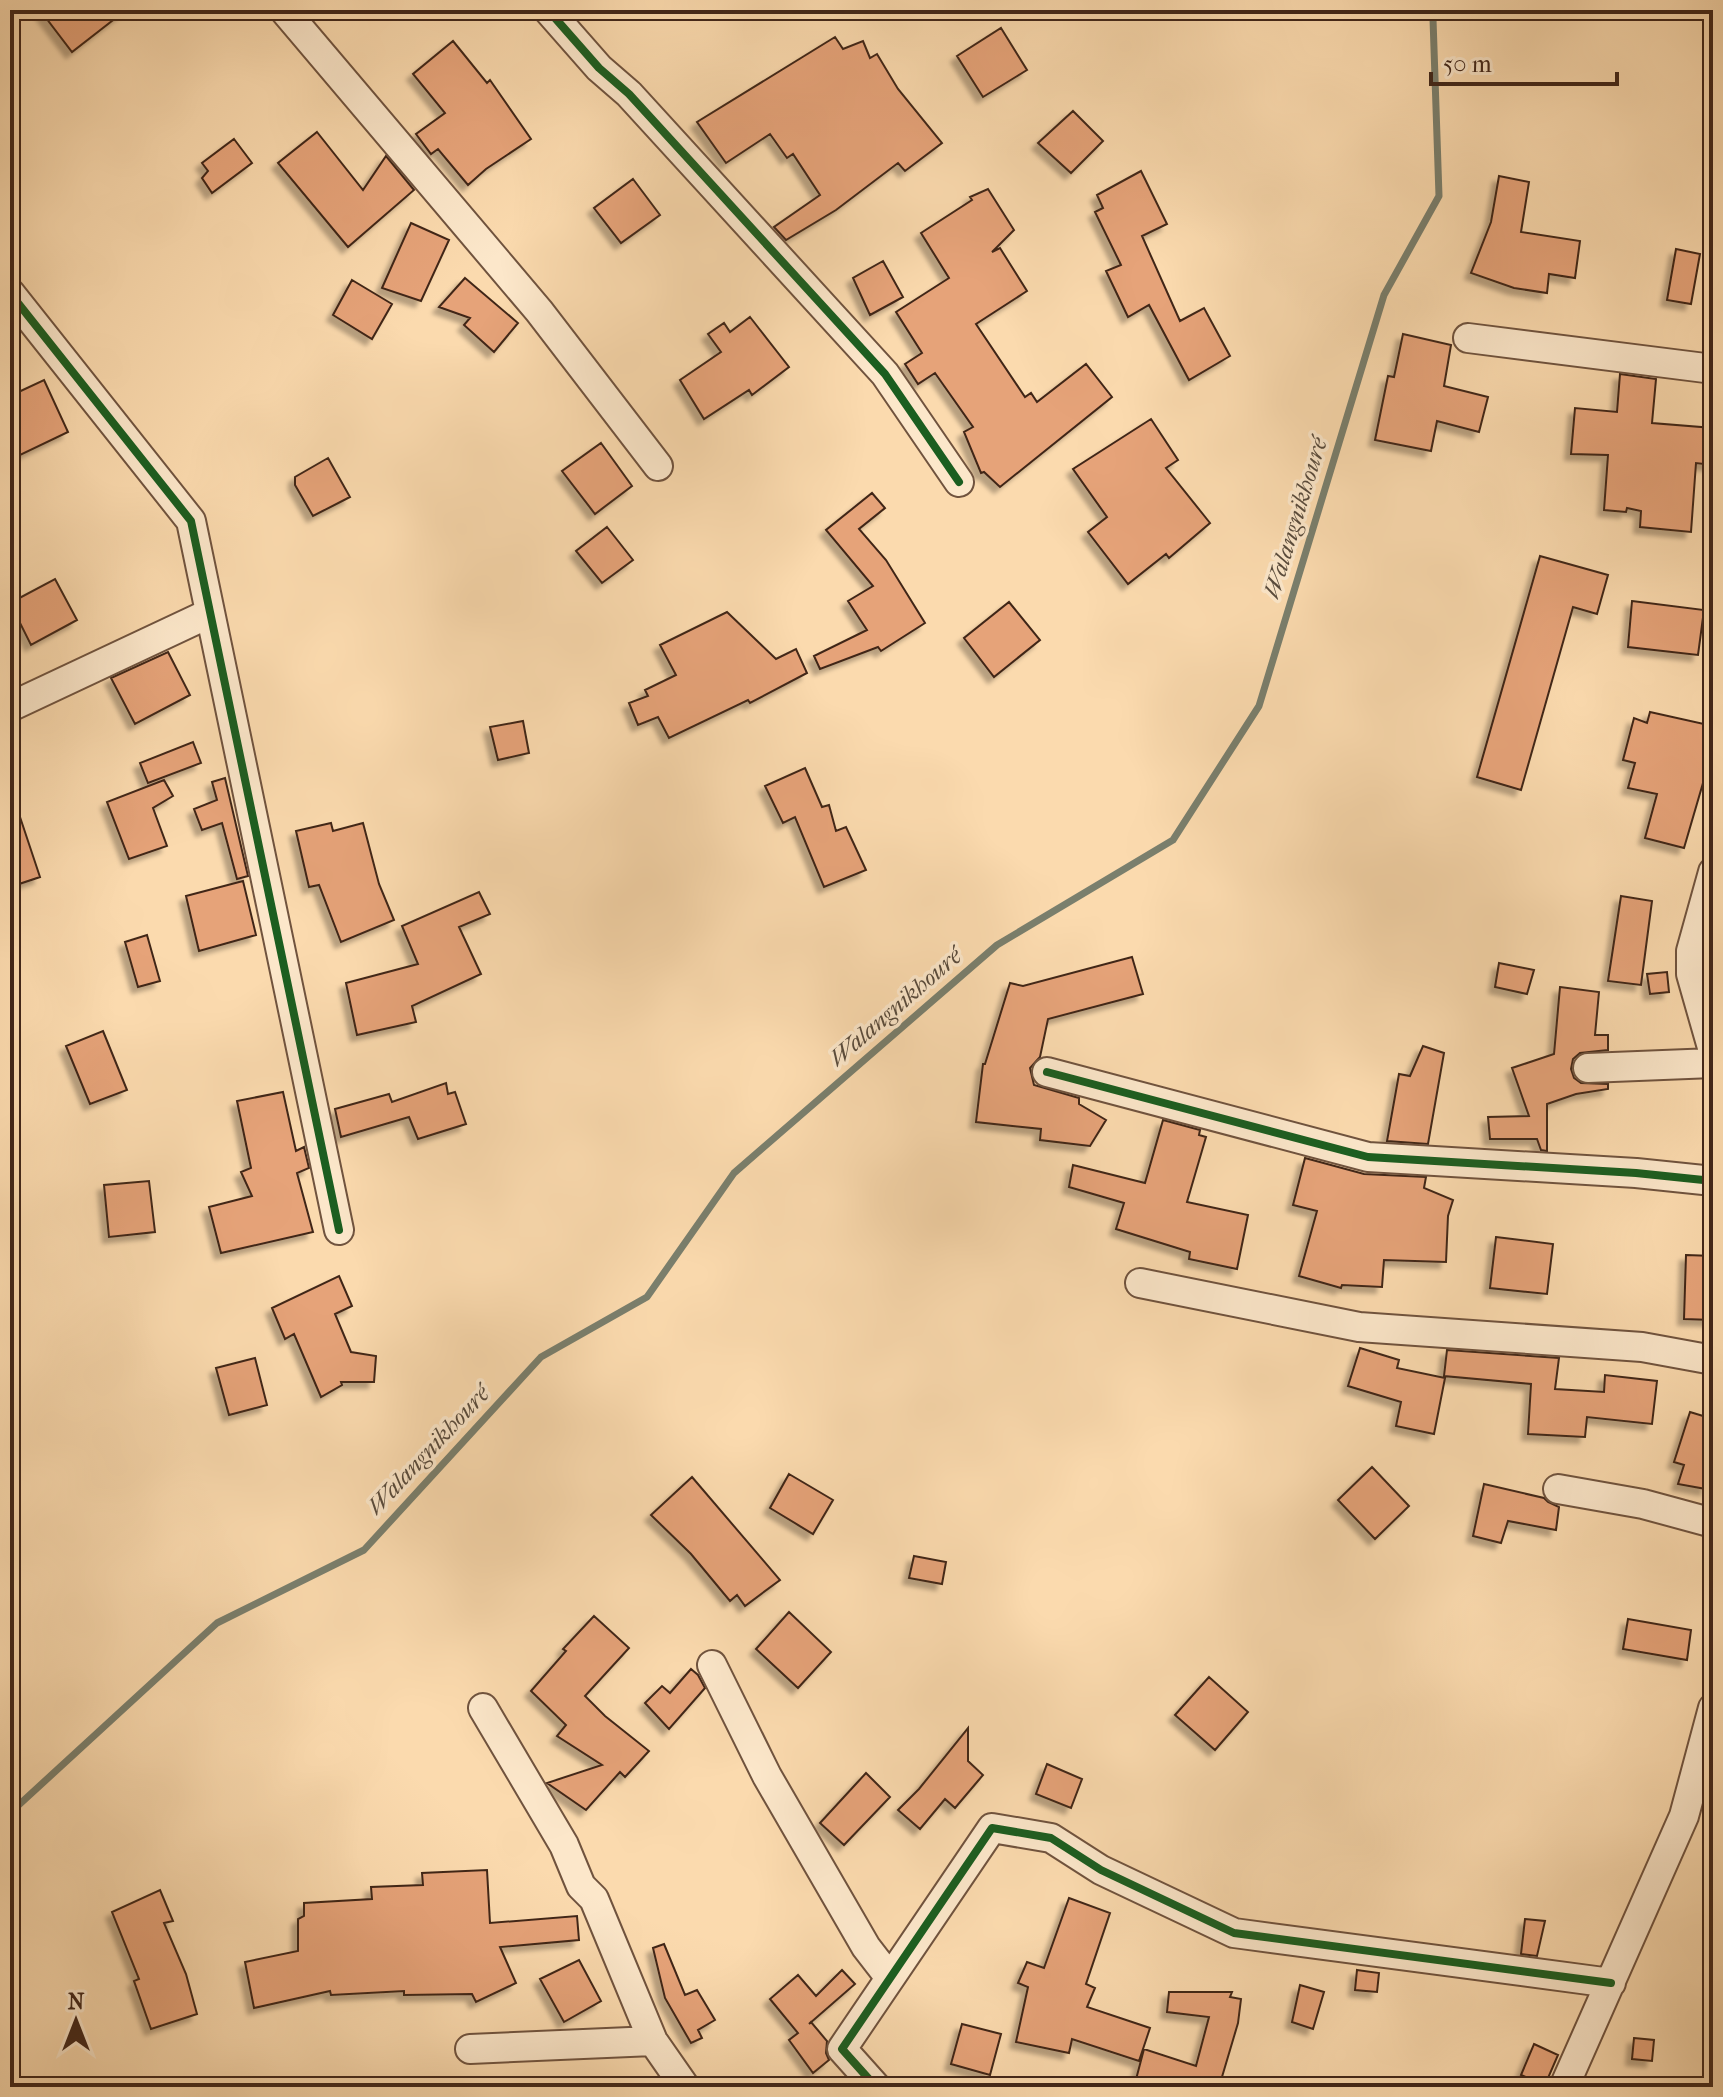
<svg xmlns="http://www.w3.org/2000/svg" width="1723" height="2097" font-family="'IM FELL French Canon',serif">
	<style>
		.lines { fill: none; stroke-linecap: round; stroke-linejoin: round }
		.stream { stroke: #7a7f6d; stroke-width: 7 }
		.building { fill: #e6a379; stroke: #412619; stroke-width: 2; filter: url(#shadow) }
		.street-casing { stroke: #70533e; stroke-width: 32 }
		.street { stroke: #fce7ca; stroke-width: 28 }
		.cycleway-casing { stroke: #fce7ca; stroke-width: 13 }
		.cycleway { stroke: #1b5e20; stroke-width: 8 }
		.labels { text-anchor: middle; stroke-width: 7; stroke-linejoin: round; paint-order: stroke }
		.water-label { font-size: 24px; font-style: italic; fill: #594b3c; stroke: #fce7ca }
	</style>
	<defs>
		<filter id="shadow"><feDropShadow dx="-6" dy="6" stdDeviation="2" flood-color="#0004"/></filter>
	</defs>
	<rect width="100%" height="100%" fill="#fbdaae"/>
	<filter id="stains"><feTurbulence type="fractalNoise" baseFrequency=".0025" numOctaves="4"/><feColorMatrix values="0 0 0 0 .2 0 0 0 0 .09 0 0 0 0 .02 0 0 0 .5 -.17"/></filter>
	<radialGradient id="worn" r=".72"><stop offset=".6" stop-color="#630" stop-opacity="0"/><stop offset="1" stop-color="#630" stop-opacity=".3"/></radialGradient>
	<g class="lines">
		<path class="stream" d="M 10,1813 L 217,1623 L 364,1550 L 541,1357 L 647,1297 L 734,1173 L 997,945 L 1173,840 L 1259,706 L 1384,295 L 1439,196 L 1433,19 L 1436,10"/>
	</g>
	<path class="building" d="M 40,10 L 126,10 L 72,52 Z
		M 1001,28 L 1027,70 L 983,97 L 957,56 Z
		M 835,37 L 843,49 L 863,41 L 870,58 L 877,54 L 898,89 L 942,143 L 905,171 L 898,163 L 836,210 L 786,240 L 774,227 L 820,195 L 793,154 L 787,158 L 770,134 L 726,163 L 697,122 Z
		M 453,41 L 487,83 L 490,80 L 531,139 L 486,169 L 468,185 L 438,149 L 431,154 L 416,134 L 445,113 L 413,74 Z
		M 1073,111 L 1103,141 L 1071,173 L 1038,143 Z
		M 317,132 L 363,190 L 386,156 L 414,190 L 348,247 L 278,163 Z
		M 234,139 L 252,163 L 212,193 L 202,178 L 208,171 L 202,163 Z
		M 1141,171 L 1167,224 L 1142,236 L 1180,321 L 1204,308 L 1230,356 L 1189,380 L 1149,305 L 1128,317 L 1106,271 L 1121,265 L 1095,212 L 1103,208 L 1097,195 Z
		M 1499,176 L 1529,182 L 1521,232 L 1580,241 L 1575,278 L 1549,274 L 1547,293 L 1514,288 L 1471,273 L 1491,222 Z
		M 633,179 L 660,215 L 621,243 L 594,208 Z
		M 988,189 L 1014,230 L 992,252 L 1000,248 L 1027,291 L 976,324 L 1025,397 L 1031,393 L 1037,402 L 1086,364 L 1112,397 L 1000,487 L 984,472 L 981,473 L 964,432 L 973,427 L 935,373 L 918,384 L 905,364 L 922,353 L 896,312 L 949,278 L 921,233 L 972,200 L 970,197 Z
		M 411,223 L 449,240 L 421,301 L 382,288 Z
		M 1676,249 L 1700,254 L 1691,304 L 1667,300 Z
		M 883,261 L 903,297 L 870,315 L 853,278 Z
		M 465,278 L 518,323 L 494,352 L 464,325 L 470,318 L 439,307 Z
		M 352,280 L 392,304 L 372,339 L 333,315 Z
		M 750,317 L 789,367 L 752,395 L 749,390 L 704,419 L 680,380 L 721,352 L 708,334 L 724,323 L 730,332 Z
		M 1403,334 L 1451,345 L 1444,386 L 1488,397 L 1479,432 L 1437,421 L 1431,451 L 1375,440 L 1388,376 L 1394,377 Z
		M 1620,374 L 1656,379 L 1652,423 L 1713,428 L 1713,465 L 1696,463 L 1691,532 L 1640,527 L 1641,511 L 1627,508 L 1626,512 L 1604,510 L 1608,455 L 1571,454 L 1575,408 L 1617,412 Z
		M 44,380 L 68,432 L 18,456 L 10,439 L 10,396 Z
		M 1151,419 L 1178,460 L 1166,468 L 1210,523 L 1169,558 L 1166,554 L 1128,584 L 1088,532 L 1107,517 L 1073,469 Z
		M 601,443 L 632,486 L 595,514 L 562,471 Z
		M 328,458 L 350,497 L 313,516 L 295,485 L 295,477 Z
		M 872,493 L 885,508 L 859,529 L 886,560 L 925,623 L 881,651 L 878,647 L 820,669 L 814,656 L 867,630 L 848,601 L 873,586 L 826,530 Z
		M 607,527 L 633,560 L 602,583 L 576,551 Z
		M 1540,556 L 1608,575 L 1597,614 L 1573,607 L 1521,790 L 1477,777 Z
		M 55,579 L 77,620 L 31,645 L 10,603 Z
		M 1632,601 L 1704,610 L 1698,655 L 1628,647 Z
		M 1009,602 L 1040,640 L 994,677 L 964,638 Z
		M 727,612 L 776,659 L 796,649 L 807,673 L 750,703 L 748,700 L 669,738 L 658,717 L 638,725 L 629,703 L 648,696 L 645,690 L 676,675 L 660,645 Z
		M 168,652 L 190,695 L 135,724 L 111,678 Z
		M 1650,712 L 1713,726 L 1713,767 L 1708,766 L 1684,848 L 1645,838 L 1657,794 L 1628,788 L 1635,763 L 1623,760 L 1634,718 L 1647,723 Z
		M 523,721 L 529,753 L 498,760 L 490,727 Z
		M 193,742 L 201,763 L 148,783 L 140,763 Z
		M 805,768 L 822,807 L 829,805 L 836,831 L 846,827 L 866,870 L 824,887 L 795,817 L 783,823 L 765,786 Z
		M 225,778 L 248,876 L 237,879 L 222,823 L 202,830 L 194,809 L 217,800 L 212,782 Z
		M 164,780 L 173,796 L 153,808 L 167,846 L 129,859 L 107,802 Z
		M 14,799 L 40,877 L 10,887 L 10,800 Z
		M 331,823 L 333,831 L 363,823 L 379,884 L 394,920 L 341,942 L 319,885 L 309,887 L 296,831 Z
		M 243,881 L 256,935 L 199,951 L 186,896 Z
		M 479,892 L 490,914 L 459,927 L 481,974 L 412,1006 L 416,1022 L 357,1035 L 346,983 L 418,964 L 402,926 Z
		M 1621,896 L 1652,901 L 1641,985 L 1608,981 Z
		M 147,935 L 160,981 L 138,987 L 125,942 Z
		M 1132,957 L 1143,994 L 1048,1019 L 1040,1057 L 1030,1068 L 1034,1085 L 1079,1098 L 1079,1104 L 1106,1120 L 1090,1146 L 1040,1140 L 1041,1129 L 976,1122 L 983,1064 L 985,1064 L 1010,983 L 1023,986 Z
		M 1499,963 L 1534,970 L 1527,994 L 1495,987 Z
		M 1667,972 L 1669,992 L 1650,994 L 1647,974 Z
		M 1560,987 L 1599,992 L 1595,1035 L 1608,1035 L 1608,1050 L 1580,1053 L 1573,1059 L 1571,1069 L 1574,1078 L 1581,1083 L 1608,1084 L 1608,1089 L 1576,1094 L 1547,1104 L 1547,1151 L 1541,1150 L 1537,1139 L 1490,1139 L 1488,1117 L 1529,1116 L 1512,1068 L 1554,1054 Z
		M 103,1031 L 127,1090 L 90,1104 L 66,1046 Z
		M 1423,1046 L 1444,1053 L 1428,1144 L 1387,1141 L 1399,1074 L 1410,1076 Z
		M 446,1083 L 448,1094 L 455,1092 L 466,1124 L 418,1139 L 409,1117 L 341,1137 L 335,1109 L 389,1094 L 392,1102 Z
		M 283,1092 L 296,1151 L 304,1147 L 309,1168 L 297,1173 L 313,1232 L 221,1253 L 209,1207 L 252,1196 L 241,1172 L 251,1168 L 237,1101 Z
		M 1163,1120 L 1200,1130 L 1199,1135 L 1206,1137 L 1187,1202 L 1248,1215 L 1237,1269 L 1189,1259 L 1190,1252 L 1116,1229 L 1124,1203 L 1069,1187 L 1073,1165 L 1145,1183 Z
		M 1305,1158 L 1364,1174 L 1426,1177 L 1424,1188 L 1453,1200 L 1448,1216 L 1446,1262 L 1384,1260 L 1382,1287 L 1342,1285 L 1341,1288 L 1299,1276 L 1317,1211 L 1293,1205 Z
		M 149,1181 L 155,1232 L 109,1237 L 104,1185 Z
		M 1496,1237 L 1553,1244 L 1547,1294 L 1490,1288 Z
		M 1686,1255 L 1713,1256 L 1713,1320 L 1684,1319 Z
		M 339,1276 L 352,1306 L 335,1314 L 351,1352 L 376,1356 L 374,1382 L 341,1382 L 342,1385 L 321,1397 L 294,1334 L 285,1339 L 272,1308 Z
		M 1360,1348 L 1399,1360 L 1397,1368 L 1445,1378 L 1434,1434 L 1396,1426 L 1401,1402 L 1348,1386 Z
		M 1447,1350 L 1559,1358 L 1555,1389 L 1604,1392 L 1605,1375 L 1657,1381 L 1652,1424 L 1587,1417 L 1585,1437 L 1528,1434 L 1531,1384 L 1444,1376 Z
		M 255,1358 L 267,1405 L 229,1415 L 216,1368 Z
		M 1690,1412 L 1713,1419 L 1713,1474 L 1709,1473 L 1706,1489 L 1678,1484 L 1684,1465 L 1674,1462 Z
		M 1372,1467 L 1409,1506 L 1375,1539 L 1338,1500 Z
		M 789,1474 L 833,1500 L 813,1534 L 770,1508 Z
		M 692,1477 L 780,1580 L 745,1606 L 737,1595 L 730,1601 L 691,1554 L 651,1515 Z
		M 1484,1484 L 1544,1498 L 1548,1502 L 1559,1507 L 1556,1530 L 1508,1521 L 1501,1543 L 1473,1536 Z
		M 914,1556 L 946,1562 L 942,1584 L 909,1578 Z
		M 789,1612 L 831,1652 L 798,1688 L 756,1649 Z
		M 594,1616 L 629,1648 L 585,1696 L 605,1716 L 649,1751 L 625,1777 L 620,1772 L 586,1810 L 547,1783 L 602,1765 L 557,1736 L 566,1725 L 531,1691 L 566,1651 L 563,1649 Z
		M 1628,1619 L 1691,1630 L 1687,1660 L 1623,1649 Z
		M 691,1669 L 698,1675 L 705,1688 L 669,1729 L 645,1703 L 662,1686 L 670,1693 Z
		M 1209,1677 L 1248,1712 L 1215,1750 L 1175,1715 Z
		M 968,1728 L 968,1761 L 983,1775 L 955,1808 L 945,1799 L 920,1829 L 898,1810 L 919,1789 Z
		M 1047,1764 L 1082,1779 L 1071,1808 L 1036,1794 Z
		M 866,1773 L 890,1797 L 844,1845 L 820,1823 Z
		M 487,1870 L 490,1923 L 577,1916 L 579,1940 L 500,1947 L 516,1983 L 476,2002 L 472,1994 L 404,1995 L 404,1991 L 331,1995 L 330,1991 L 254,2008 L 245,1962 L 298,1951 L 298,1919 L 304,1916 L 304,1903 L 372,1899 L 371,1887 L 423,1885 L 422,1873 Z
		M 160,1890 L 173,1921 L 164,1923 L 186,1974 L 197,2014 L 151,2029 L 134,1981 L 139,1979 L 112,1912 Z
		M 1069,1898 L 1110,1913 L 1086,1984 L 1095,1988 L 1087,2007 L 1150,2028 L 1139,2061 L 1072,2039 L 1069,2053 L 1016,2042 L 1028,1987 L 1018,1983 L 1027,1962 L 1044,1968 Z
		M 1525,1919 L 1545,1921 L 1537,1956 L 1521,1954 Z
		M 664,1944 L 685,1995 L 697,1990 L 715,2020 L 698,2030 L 702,2038 L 691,2043 L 665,1998 L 653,1948 Z
		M 579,1960 L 601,2001 L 564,2022 L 540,1979 Z
		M 842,1970 L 855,1984 L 809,2024 L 811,2022 L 827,2041 L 826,2053 L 829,2060 L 813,2073 L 789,2040 L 798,2033 L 770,1999 L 798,1975 L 816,1996 Z
		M 1357,1970 L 1379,1973 L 1377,1992 L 1355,1990 Z
		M 1300,1985 L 1324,1992 L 1313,2029 L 1292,2022 Z
		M 1169,1992 L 1232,1992 L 1230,1997 L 1241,1999 L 1238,2023 L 1219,2087 L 1134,2087 L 1144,2049 L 1196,2066 L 1209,2017 L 1167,2012 Z
		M 962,2024 L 1001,2034 L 990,2075 L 951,2064 Z
		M 1634,2038 L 1654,2040 L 1652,2061 L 1632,2059 Z
		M 1534,2044 L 1558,2055 L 1545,2085 L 1521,2075 Z"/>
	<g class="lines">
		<defs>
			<path id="street" d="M 284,10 L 539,311 L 658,466
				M 548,10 L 599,68 L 629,94 L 885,374 L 959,482
				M 10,293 L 191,521 L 339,1230
				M 1468,338 L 1713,369
				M 10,707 L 208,614
				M 1713,872 L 1691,951 L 1691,974 L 1713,1051
				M 1588,1068 L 1713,1063
				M 1047,1072 L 1368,1157 L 1636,1173 L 1713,1181
				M 1140,1283 L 1359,1327 L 1642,1347 L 1713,1360
				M 1558,1489 L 1643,1504 L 1713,1523
				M 712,1665 L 767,1776 L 866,1947 L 890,1978
				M 483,1708 L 564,1845 L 581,1886 L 594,1899 L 653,2041 L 685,2087
				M 470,2049 L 653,2041
				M 876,2087 L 842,2049 L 992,1828 L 1051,1838 L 1101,1870 L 1234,1933 L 1611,1983
				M 1564,2087 L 1684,1816 L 1713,1708"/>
		</defs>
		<use href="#street" class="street-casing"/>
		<use href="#street" class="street"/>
		<defs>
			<path id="cycleway" d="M 548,10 L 599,68 L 629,94 L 885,374 L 959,482
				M 10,293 L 191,521 L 339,1230
				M 1047,1072 L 1368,1157 L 1636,1173 L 1713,1181
				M 876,2087 L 842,2049 L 992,1828 L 1051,1838 L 1101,1870 L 1234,1933 L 1611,1983"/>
		</defs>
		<use href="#cycleway" class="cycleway-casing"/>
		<use href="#cycleway" class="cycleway"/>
	</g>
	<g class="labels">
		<g class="water-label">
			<text transform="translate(1295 518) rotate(-73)" y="8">Walangnikhouré</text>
			<text transform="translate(895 1007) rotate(-41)" y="8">Walangnikhouré</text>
			<text transform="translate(428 1450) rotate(-47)" y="8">Walangnikhouré</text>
		</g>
	</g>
	<rect width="1723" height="2097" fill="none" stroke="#fbdaae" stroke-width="40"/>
	<rect x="12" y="12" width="1699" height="2073" fill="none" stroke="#412619" stroke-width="4"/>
	<rect x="20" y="20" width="1683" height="2057" fill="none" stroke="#412619" stroke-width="2"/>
	<g transform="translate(76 2021)" stroke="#fce7ca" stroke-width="6" paint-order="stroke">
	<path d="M0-6L14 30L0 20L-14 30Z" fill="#412619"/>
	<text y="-12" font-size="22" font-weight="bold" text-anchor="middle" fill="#412619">N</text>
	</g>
	<path d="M1431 72v12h186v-12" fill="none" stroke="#412619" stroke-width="4"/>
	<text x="1443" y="72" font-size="24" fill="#412619" stroke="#fce7ca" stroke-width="6" paint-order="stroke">50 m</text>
	<rect width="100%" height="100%" filter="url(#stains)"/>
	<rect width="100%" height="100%" fill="url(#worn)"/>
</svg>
